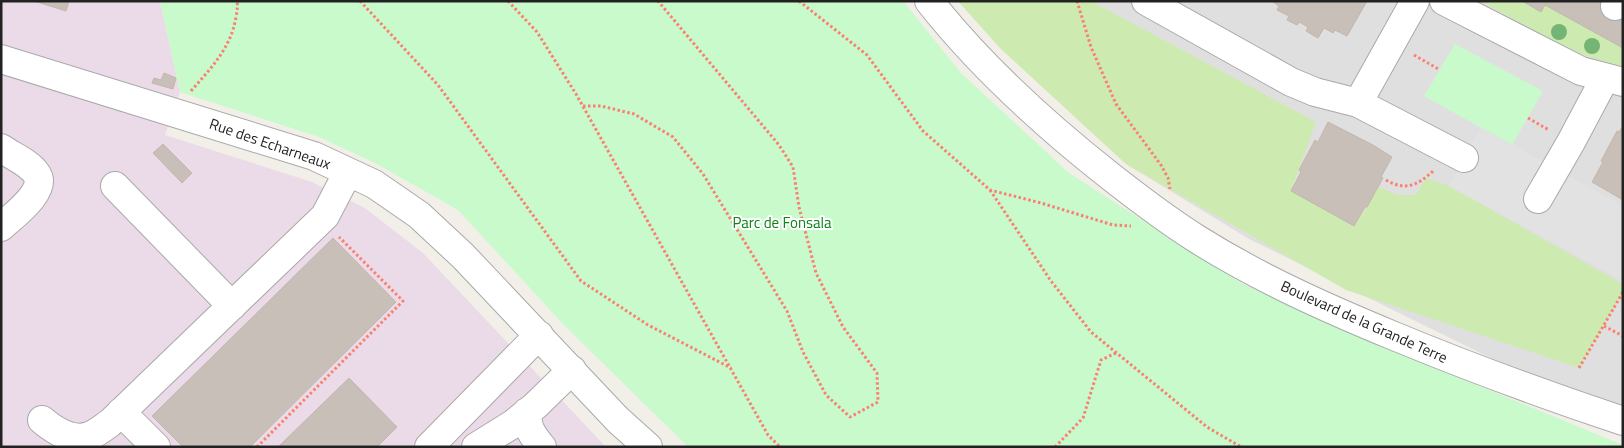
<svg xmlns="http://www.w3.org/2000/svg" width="1624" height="448" font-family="'Titillium Web',sans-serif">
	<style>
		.residential { fill: #e0dfdf }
		.industrial { fill: #ebdbe8 }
		.grass { fill: #cdebb0 }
		.park { fill: #c8facc }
		.parking { fill: #e2e2e2 }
		.building { fill: #c7bfb8; stroke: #c4b6ab }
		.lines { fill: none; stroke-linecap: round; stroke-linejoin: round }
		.minor-casing { stroke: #a9a9a9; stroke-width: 30 }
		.path { stroke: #fa8072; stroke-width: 3; stroke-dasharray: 2.5 2.5; stroke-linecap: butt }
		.minor { stroke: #fff; stroke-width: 28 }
		.tree { fill: #74b475 }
		.labels { text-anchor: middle; stroke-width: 4; stroke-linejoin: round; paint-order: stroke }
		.street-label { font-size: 15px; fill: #222; stroke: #fff }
		.park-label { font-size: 15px; fill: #0c8416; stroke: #fff }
	</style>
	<rect width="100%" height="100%" fill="#f2efe9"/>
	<path class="residential" d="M 958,1 L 1623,1 L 1623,408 L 1521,373 L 1249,239 L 1126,164 L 1000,48 Z"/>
	<path class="industrial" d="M 1,1 L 160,1 L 180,92 L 165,135 L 312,182 L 365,208 L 423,253 L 606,447 L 1,447 Z"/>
	<path class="grass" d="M 958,1 L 1091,1 L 1316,122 L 1291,191 L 1354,226 L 1367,207 L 1378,187 L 1398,195 L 1416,195 L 1426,178 L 1449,186 L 1623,284 L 1623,292 L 1579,368 L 1346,290 L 1126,164 L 1000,48 Z
		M 1480,1 L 1522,1 L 1541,12 L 1545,5 L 1623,48 L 1623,67 L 1577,53 Z"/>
	<path class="park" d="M 160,1 L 903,1 L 961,73 L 1069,173 L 1241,283 L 1416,360 L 1623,445 L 1623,447 L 688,447 L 562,323 L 458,210 L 375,163 L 319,137 L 180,92 Z
		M 1455,44 L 1543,91 L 1512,145 L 1424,96 Z"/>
	<path class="parking" d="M 1481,127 L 1623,206 L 1623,277 L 1621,280 L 1449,186 Z"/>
	<path class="building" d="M 34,1 L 69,1 L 66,11 Z
		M 1272,1 L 1367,1 L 1347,36 L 1335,30 L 1333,33 L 1324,28 L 1318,38 L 1306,31 L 1308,27 L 1299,22 L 1297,25 L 1287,20 L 1289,16 L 1277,10 L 1279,6 Z
		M 1522,1 L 1623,1 L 1623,48 L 1545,5 L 1541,12 Z
		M 164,73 L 176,78 L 173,89 L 152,83 L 154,78 L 161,80 Z
		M 1328,122 L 1373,145 L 1392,157 L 1381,177 L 1383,178 L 1378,187 L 1367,207 L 1365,207 L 1354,226 L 1291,191 L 1301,172 L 1299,170 L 1315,140 L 1318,142 Z
		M 1623,126 L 1623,200 L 1592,182 L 1603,162 L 1601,161 L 1617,131 L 1619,132 Z
		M 163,144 L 192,173 L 182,183 L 153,153 Z
		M 333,238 L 396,302 L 250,447 L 183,447 L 152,416 Z
		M 349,378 L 397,427 L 377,447 L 278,447 Z"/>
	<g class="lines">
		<defs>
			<path id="minor" d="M 929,1 C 981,67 1044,124 1110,176 C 1138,198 1167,220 1197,239 C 1259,278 1326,308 1394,336 C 1469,367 1545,395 1623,421
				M 1146,1 L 1291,82 L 1315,92 L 1358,103 L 1464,158
				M 1444,1 L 1581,71 L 1623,82
				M 1615,6 L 1618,1
				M 1,59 L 314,156 L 374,184 L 419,215 L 463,256 L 618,420 L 648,447
				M 1358,103 L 1415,1
				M 1,148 C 12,156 28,162 36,173 C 49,190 13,216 1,227
				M 115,186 L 232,306
				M 1538,199 L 1571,142 L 1605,78
				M 121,412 L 156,447
				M 527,412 C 527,428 532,435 542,447
				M 42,420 C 55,431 72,442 89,436 C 96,434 104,427 110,423 L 325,216 L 348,172
				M 429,447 L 539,335
				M 476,447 L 513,424 L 535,406 L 572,370"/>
		</defs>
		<use href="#minor" class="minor-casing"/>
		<path class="path" d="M 360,1 L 438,85 L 581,281 L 648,325 L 731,368
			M 508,1 L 537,32 L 576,94 L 768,435 L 780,447
			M 799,1 L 867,55 L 923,131 L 990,190 L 1041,203 L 1113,225 L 1131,226
			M 1077,1 L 1091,47 L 1116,104 L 1161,165 L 1168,178 L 1170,189
			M 1414,55 L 1440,70
			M 191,91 C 211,68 231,48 236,17 C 237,11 238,7 237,1
			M 583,106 L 601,106 L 634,114 L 673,137 L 703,174 L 787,311 L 803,352 L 826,395 L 850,417 L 878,402 L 877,373 L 843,327 L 816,273 L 799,207 L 793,167 L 779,145 L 658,1
			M 1528,118 L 1549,130
			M 1386,180 C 1405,191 1417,186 1433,171
			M 990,190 L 1051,281 L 1091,332 L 1207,427 L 1241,447
			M 1604,326 L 1623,336
			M 1579,368 L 1623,292
			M 257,447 L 403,301 L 339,237
			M 1055,447 L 1083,418 L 1101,360 L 1116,353"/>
		<use href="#minor" class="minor"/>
	</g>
	<g class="tree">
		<circle cx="1559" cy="32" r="8"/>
		<circle cx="1592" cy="46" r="8"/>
	</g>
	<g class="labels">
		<g class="street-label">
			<text transform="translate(270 144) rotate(19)" y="5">Rue des Echarneaux</text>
			<text transform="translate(1364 322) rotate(24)" y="5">Boulevard de la Grande Terre</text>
		</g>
		<g class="park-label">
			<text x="782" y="228">Parc de Fonsala</text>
		</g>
	</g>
	<rect width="1624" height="448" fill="none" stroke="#222222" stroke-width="5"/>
</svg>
